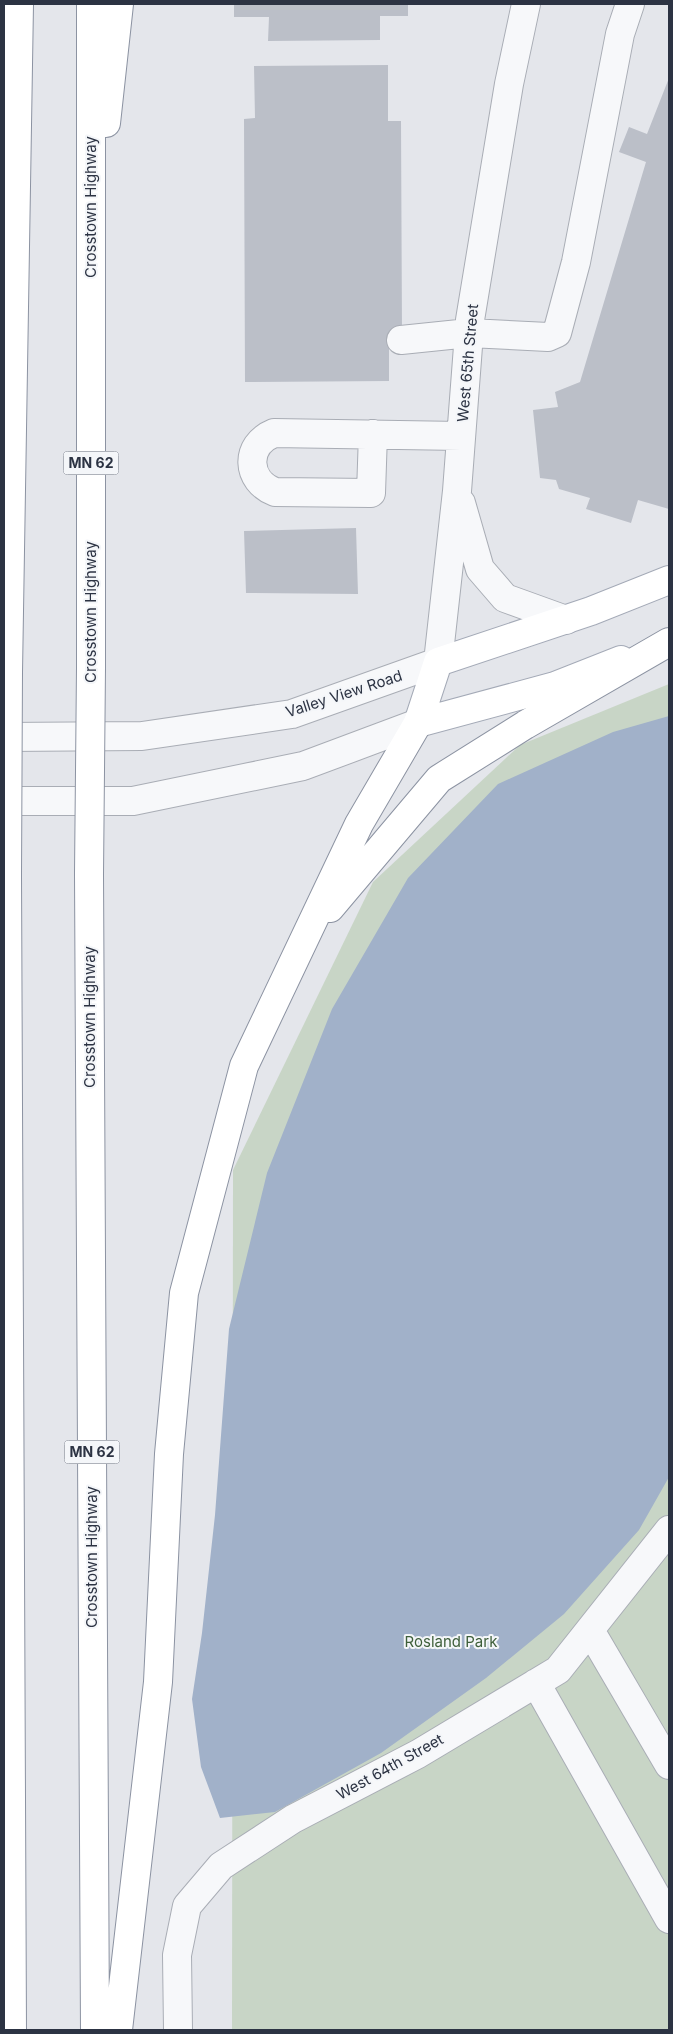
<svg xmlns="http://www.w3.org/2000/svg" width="673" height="2034" font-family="Inter,sans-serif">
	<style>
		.green { fill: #c8d5c6 }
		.water { fill: #a1b1c9 }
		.building { fill: #bbbfc8 }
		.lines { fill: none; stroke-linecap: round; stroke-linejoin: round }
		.minor-casing { stroke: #a9adb5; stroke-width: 30 }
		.major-casing { stroke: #a4aab7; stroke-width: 30 }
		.highway-casing { stroke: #8c93a2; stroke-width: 30 }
		.minor { stroke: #f7f8fa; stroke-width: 28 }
		.major { stroke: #fff; stroke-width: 28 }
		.highway { stroke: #fff; stroke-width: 28 }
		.highway-bridge-casing { stroke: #8c93a2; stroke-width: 30; stroke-linecap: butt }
		.highway-bridge { stroke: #fff; stroke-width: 28 }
		.labels { text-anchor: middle; stroke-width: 4; stroke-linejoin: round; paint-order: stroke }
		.shield { fill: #f4f6f9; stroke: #686e7a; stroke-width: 1 }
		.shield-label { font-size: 14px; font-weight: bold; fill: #2c3343 }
		.street-label { font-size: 15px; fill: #2c3343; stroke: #f4f6f9 }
		.park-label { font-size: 15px; fill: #3e5f3a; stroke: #f4f6f9 }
	</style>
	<rect width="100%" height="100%" fill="#e4e6eb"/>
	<path class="green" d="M 669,684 L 669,2030 L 232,2030 L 233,1170 L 373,882 L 520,745 Z"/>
	<path class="water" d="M 669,716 L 669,1477 L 639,1530 L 564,1614 L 486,1678 L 381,1753 L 275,1812 L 220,1818 L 201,1767 L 192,1699 L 202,1633 L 215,1515 L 229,1329 L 267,1173 L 332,1009 L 408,878 L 498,784 L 613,732 Z"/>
	<path class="building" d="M 234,4 L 408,4 L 408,16 L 380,16 L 380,40 L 268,41 L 269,17 L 234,17 Z
		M 388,65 L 388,121 L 401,121 L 402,334 L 389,334 L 389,381 L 245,382 L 244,119 L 255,118 L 254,66 Z
		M 669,78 L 669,509 L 638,500 L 631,523 L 586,509 L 590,498 L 559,489 L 556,480 L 540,478 L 533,410 L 558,407 L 555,392 L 580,382 L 646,162 L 619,152 L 629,127 L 647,134 Z
		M 356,528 L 358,594 L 246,593 L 244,531 Z"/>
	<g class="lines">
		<defs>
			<path id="minor" d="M 401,340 L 469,333 L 548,337 L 557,333 L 576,262 L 620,34 L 630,4
				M 373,434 L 371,493 L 275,492 C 246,481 244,445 274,433 L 461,436
				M 461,503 L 480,569 L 505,598 L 566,620
				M 4,737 L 142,736 L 292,714 L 438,662 L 457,491 L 470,320 L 509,84 L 526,4
				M 4,801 L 133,801 L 303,766 L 418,723
				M 590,1630 L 669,1765
				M 536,1683 L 669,1919
				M 178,2030 L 177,1955 L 187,1906 L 221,1866 L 293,1819 L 418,1754 L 558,1670 L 669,1530"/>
			<path id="major" d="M 418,723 L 438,662 L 591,611 L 669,580
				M 418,723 L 555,686 L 621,660"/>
			<path id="highway" d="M 106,123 L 119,4
				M 91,668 L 91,4
				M 8,672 L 19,4
				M 89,874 L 95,2030
				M 7,875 L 12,2030
				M 330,908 L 439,779 L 525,725 L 669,642
				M 118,2030 L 158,1682 L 169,1454 L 184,1293 L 244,1066 L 359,824 L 418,723"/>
		</defs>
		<use href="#minor" class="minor-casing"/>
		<use href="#major" class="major-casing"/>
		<use href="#highway" class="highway-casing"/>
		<use href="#minor" class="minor"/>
		<use href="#major" class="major"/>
		<use href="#highway" class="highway"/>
		<defs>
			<path id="highway-bridge" d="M 89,874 L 91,668
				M 7,875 L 8,672"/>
		</defs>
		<use href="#highway-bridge" class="highway-bridge-casing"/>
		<use href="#highway-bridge" class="highway-bridge"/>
	</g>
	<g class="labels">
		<g class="shield">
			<rect x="63.5" y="451.5" width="55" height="23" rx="4"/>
			<rect x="64.5" y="1440.5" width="55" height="23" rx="4"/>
		</g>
		<g class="shield-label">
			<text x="91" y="468">MN 62</text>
			<text x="92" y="1457">MN 62</text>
		</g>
		<g class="street-label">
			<text transform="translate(91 207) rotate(-90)" y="5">Crosstown Highway</text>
			<text transform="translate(468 363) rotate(-85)" y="5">West 65th Street</text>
			<text transform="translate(91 612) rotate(-90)" y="5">Crosstown Highway</text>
			<text transform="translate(344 694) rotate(-18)" y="5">Valley View Road</text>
			<text transform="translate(90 1017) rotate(-90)" y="5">Crosstown Highway</text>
			<text transform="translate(92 1557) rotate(-90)" y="5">Crosstown Highway</text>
			<text transform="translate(390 1767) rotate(-29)" y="5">West 64th Street</text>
		</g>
		<g class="park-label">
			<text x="451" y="1647">Rosland Park</text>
		</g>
	</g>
	<rect width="673" height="2034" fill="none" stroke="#2c3343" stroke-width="10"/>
</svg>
